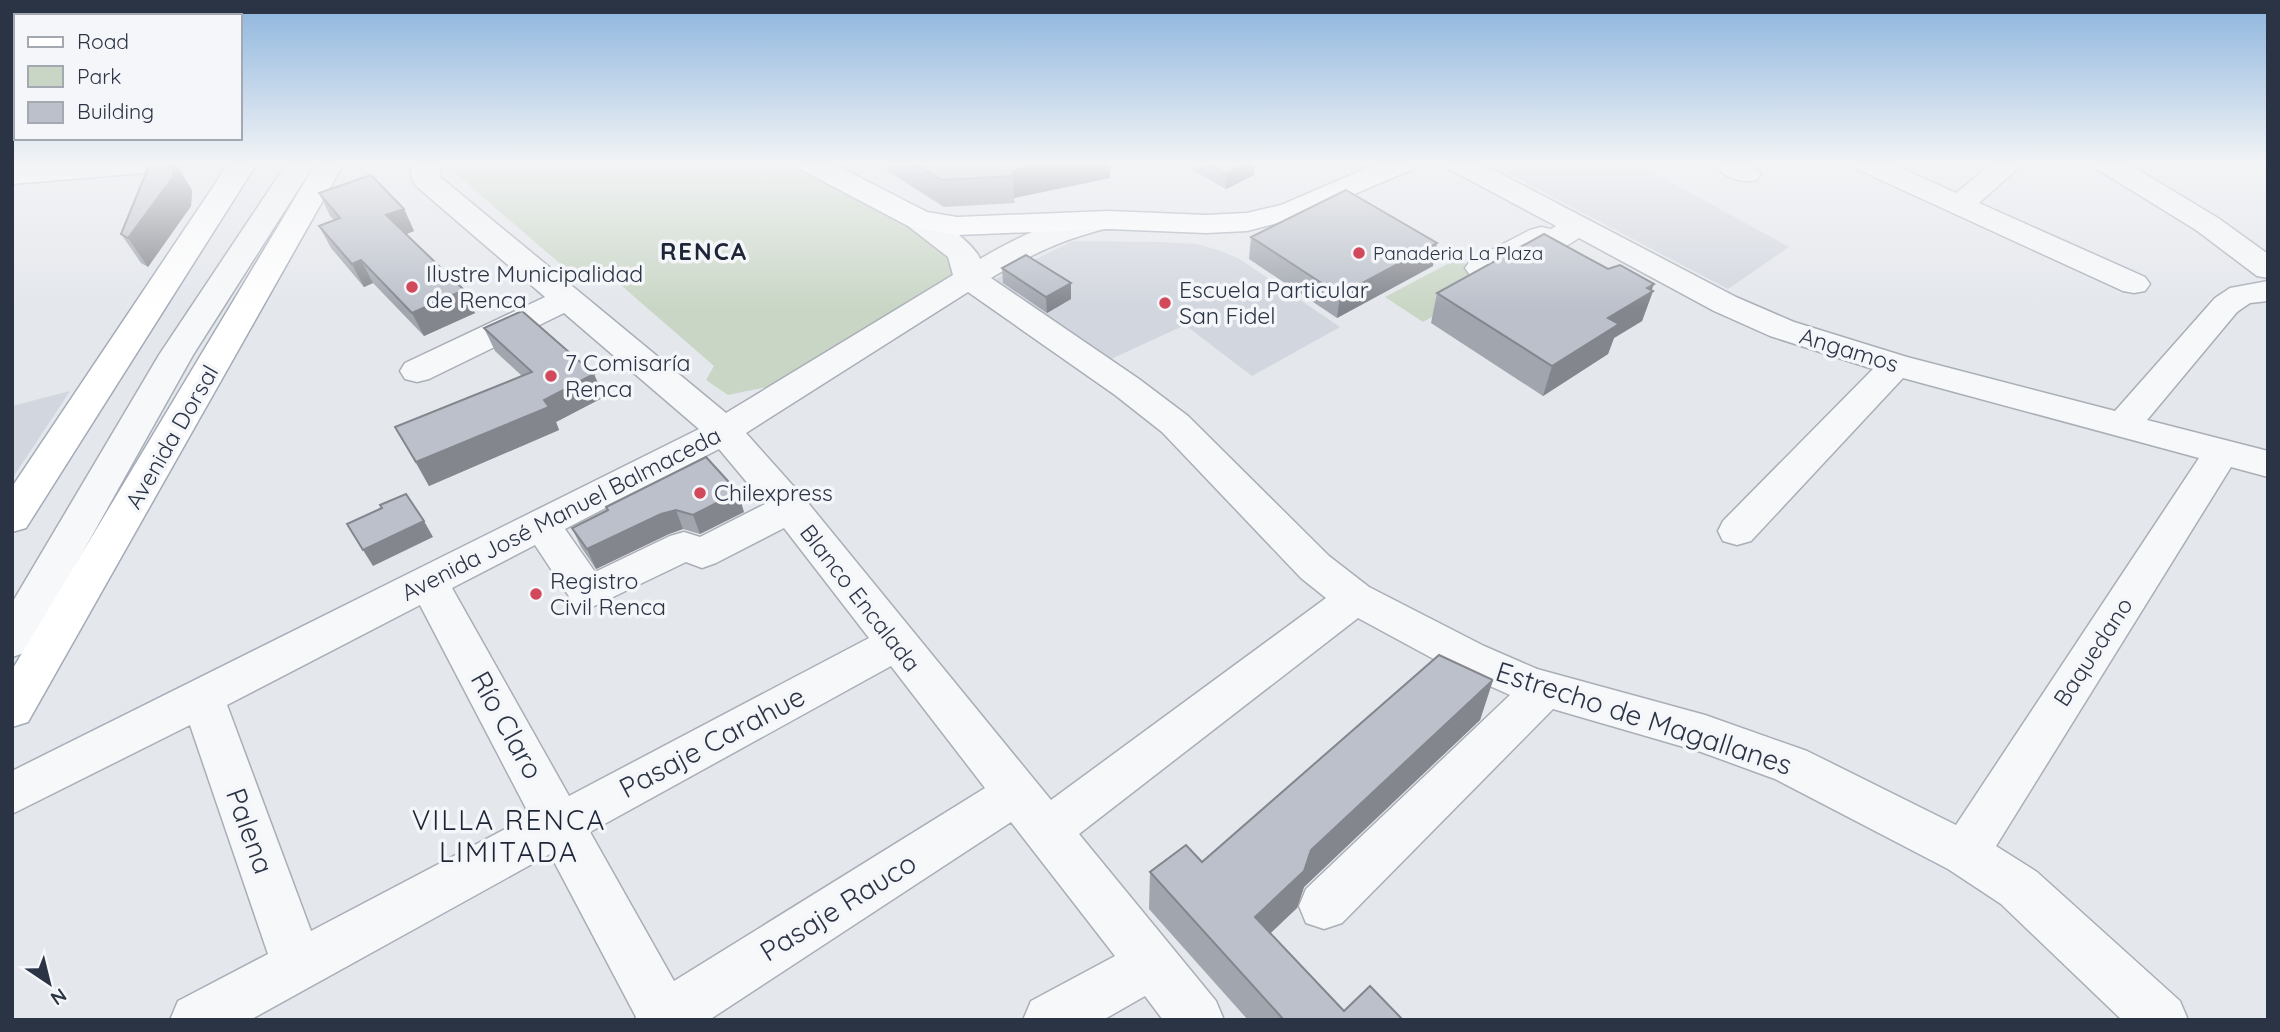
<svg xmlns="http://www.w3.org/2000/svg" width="2280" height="1032" font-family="Quicksand,sans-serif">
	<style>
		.built { fill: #d2d6de }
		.green { fill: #c9d6c5 }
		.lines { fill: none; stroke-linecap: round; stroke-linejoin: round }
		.minor-casing { stroke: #a9aeb7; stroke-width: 3 }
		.major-casing { stroke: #a3abb8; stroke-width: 3 }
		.minor { fill: #f7f8fa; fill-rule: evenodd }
		.major { fill: #fff; fill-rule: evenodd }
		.wall { fill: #a1a5ae }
		.shaded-wall { fill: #83868d }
		.building { fill: #bbc0ca; stroke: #83868d; stroke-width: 2 }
		.poi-dot { fill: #d1495b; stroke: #f4f6f9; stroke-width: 2.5 }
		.labels { text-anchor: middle; stroke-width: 7; stroke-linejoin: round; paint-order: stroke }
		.far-poi-label { font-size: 19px; fill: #2b3445; stroke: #f4f6f9; text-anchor: start }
		.poi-label { font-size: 23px; fill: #2b3445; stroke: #f4f6f9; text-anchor: start }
		.street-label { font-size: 23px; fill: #2b3445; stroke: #f4f6f9 }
		.far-district-label { font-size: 24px; font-weight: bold; letter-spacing: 2px; fill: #1d2536; stroke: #f4f6f9 }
		.near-street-label { font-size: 28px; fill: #2b3445; stroke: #f4f6f9 }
		.near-neighbourhood-label { font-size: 28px; letter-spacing: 2px; fill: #1d2536; stroke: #f4f6f9 }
	</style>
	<rect width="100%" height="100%" fill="#e4e7ec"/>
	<path class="built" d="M 1488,163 L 1636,163 L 1789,247 L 1728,289 Z
		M 1073,241 L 1159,242 L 1197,244 L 1218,250 L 1238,258 L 1340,327 L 1252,376 L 1185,325 L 1111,359 L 991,281 Z
		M 70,391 L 12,479 L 12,406 Z"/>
	<path class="green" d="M 451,163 L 800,164 L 940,247 L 957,267 L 954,279 L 767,387 L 728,395 L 706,380 L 714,366 L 607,273 L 579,280 L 447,166 Z
		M 1457,259 L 1495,282 L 1423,322 L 1385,297 Z"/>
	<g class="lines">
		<defs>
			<path id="minor" d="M 287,163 L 315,163 L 193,355 L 27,652 L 12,657 L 12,603 L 159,355 Z
				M 415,163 L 443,163 L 439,176 L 726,413 L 953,275 L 948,257 L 908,226 L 904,220 L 908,214 C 910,213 918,211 919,211 C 934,212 976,246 980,259 C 1011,241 1076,206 1112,215 L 1116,221 L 1112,227 C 1063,239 1034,253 991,278 L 1139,379 L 1188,416 L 1329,556 L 1369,587 L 1484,646 L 1537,669 L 1705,715 L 1807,751 L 1956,825 L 2199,458 L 1903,378 L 1751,541 L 1737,545 L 1723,541 L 1718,531 L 1723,521 L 1873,369 L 1770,336 L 1714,311 L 1579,238 C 1565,247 1557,253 1541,248 C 1520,260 1495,281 1470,275 L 1465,268 L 1470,261 L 1530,230 L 1541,227 L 1551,229 L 1556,226 L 1449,169 L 1445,163 L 1480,163 L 1736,297 L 1794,322 L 1907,357 L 2115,411 L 2215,298 L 2230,288 L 2268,281 L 2268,301 L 2250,303 L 2237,312 L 2147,420 L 2268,451 L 2268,477 L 2231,467 L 1996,846 L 2037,872 L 2180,1001 L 2188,1020 L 2122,1020 L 2001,904 L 1948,869 L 1775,779 L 1701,752 L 1553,709 L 1342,923 L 1324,929 L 1306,923 L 1299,906 L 1306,889 L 1510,695 L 1454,670 L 1358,618 L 1079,834 L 1216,1001 L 1224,1020 L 1163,1020 L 1145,996 L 1103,1020 L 1023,1020 L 1031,1001 L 1115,956 L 1011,822 L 709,1020 L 634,1020 L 636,1017 L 550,854 L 250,1020 L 170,1020 L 178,1001 L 268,954 L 190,725 L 12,814 L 12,771 L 699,429 L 564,313 L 429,379 L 417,382 L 405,379 L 400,371 L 405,363 L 545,297 L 415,185 L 410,172 ZM 968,292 L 1115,395 L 1162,432 L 1301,578 L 1326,598 L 1051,800 L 804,498 L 746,433 ZM 719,449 L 765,504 L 700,537 L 684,532 L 670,536 L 595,572 L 565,529 ZM 784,528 L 869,638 L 569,796 L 452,588 L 535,545 L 574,604 L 588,609 L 686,562 L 702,568 L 716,563 ZM 420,605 L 530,816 L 311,931 L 227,705 ZM 891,666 L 985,788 L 674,981 L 590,832 Z
				M 1713,163 L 1748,163 L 1761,174 L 1757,180 C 1741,184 1722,177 1713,163 Z
				M 1853,163 L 1890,163 L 1956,193 L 1993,163 L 2024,163 L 1979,203 L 2145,277 L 2150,284 L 2145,291 L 2134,293 L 2123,291 L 1857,169 Z
				M 2093,163 L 2127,163 L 2218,218 L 2268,254 L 2268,278 L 2257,276 L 2196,230 L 2097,169 Z"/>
			<path id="major" d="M 57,163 L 181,163 L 177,169 L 167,171 L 12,184 L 12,166 Z
				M 229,163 L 257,163 L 26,528 L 12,532 L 12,487 Z
				M 316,163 L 344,163 L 28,722 L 12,727 L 12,670 Z
				M 796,163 L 832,163 L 927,212 L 957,217 L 1109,211 L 1206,215 L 1247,213 L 1281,205 L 1379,163 L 1417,163 L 1413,169 L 1301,217 L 1247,231 L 1206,233 L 1109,229 L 957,235 L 908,226 L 800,169 Z"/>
		</defs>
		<use href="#minor" class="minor-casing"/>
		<use href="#major" class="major-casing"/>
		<use href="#minor" class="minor"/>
		<use href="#major" class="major"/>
	</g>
	<path class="wall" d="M 885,163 L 1109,163 L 1110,178 L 1014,198 L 1015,203 L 944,207 L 886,170 Z
		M 1194,163 L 1254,163 L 1254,175 L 1226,189 L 1194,171 Z
		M 192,190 L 191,206 L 148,267 L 141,263 L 121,234 Z
		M 319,193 L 404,209 L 414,231 L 406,234 L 475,313 L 424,336 L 373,283 L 364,287 L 331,248 L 319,226 L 334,220 L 330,216 Z
		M 1251,237 L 1433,266 L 1337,318 L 1249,259 Z
		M 1002,268 L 1071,299 L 1047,313 L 1003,283 Z
		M 1608,269 L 1653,291 L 1642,321 L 1614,338 L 1608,354 L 1543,396 L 1431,323 L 1437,293 Z
		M 484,328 L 604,397 L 556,422 L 559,430 L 429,486 L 395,427 L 522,376 L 495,351 Z
		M 606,507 L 744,512 L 700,534 L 683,529 L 669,534 L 596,569 L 581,547 L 572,528 L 607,511 Z
		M 1493,680 L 1480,720 L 1304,887 L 1297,908 L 1270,933 L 1344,1011 L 1403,1020 L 1248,1020 L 1149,909 L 1150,872 L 1202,862 Z"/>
	<path class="shaded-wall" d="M 174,163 L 175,163 L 192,190 L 191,206 L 148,267 L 128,238 Z
		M 1053,163 L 1109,163 L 1110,178 L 1014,198 L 1012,171 Z
		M 1249,163 L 1254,163 L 1254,175 L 1226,189 L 1226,174 Z
		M 404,209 L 414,231 L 397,238 L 386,215 Z
		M 1437,243 L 1433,266 L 1337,318 L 1340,295 Z
		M 361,260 L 373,283 L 364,287 L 352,264 Z
		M 1071,283 L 1071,299 L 1047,313 L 1046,297 Z
		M 1654,284 L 1651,292 L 1653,291 L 1642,321 L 1614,338 L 1608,354 L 1543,396 L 1552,366 L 1608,318 Z
		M 464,290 L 475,313 L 424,336 L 412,313 Z
		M 594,374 L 604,397 L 556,422 L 559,430 L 429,486 L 416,462 Z
		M 738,492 L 744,512 L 700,534 L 693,515 Z
		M 676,510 L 683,529 L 669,534 L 596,569 L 587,549 L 661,514 Z
		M 424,521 L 433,537 L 373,566 L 363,550 Z
		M 1493,680 L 1480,720 L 1304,887 L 1297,908 L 1250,953 L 1255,917 L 1311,850 Z"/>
	<path class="building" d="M 150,163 L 174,163 L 173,177 L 128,238 L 121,234 Z
		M 913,163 L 1053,163 L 1012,171 L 1013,176 L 941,180 Z
		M 1206,163 L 1249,163 L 1226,174 Z
		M 371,175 L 404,209 L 386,215 L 464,290 L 412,313 L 361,260 L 352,264 L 319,226 L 340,218 L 319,193 Z
		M 1346,190 L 1437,243 L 1340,295 L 1251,237 Z
		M 1544,234 L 1608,269 L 1620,265 L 1654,284 L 1647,288 L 1653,291 L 1608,318 L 1619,324 L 1552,366 L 1437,293 Z
		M 1026,255 L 1071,283 L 1046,297 L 1002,268 Z
		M 522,311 L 594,374 L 544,400 L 549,407 L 416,462 L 395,427 L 532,372 L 484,328 Z
		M 706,457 L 738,492 L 693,515 L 676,510 L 661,514 L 587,549 L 572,528 L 608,510 L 606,507 Z
		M 406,494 L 424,521 L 363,550 L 347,524 L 382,508 L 380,505 Z
		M 1439,655 L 1493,680 L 1311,850 L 1304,871 L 1255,917 L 1344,1011 L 1370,986 L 1403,1020 L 1284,1020 L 1150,872 L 1186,845 L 1202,862 Z"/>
	<linearGradient id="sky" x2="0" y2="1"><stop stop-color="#8bb4dd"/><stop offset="0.53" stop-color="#f3f4f6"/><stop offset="1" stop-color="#f3f4f6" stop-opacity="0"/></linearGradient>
	<rect width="2280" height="308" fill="url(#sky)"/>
	<g class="poi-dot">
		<circle cx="1359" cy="253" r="7"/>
		<circle cx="412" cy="287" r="7"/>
		<circle cx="1165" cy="303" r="7"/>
		<circle cx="551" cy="376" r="7"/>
		<circle cx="700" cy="493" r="7"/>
		<circle cx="536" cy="594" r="7"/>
	</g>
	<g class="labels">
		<g class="far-poi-label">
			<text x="1373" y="260">Panaderia La Plaza</text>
		</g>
		<g class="poi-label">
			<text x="426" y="282">Ilustre Municipalidad<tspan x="426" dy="26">de Renca</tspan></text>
			<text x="1179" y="298">Escuela Particular<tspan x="1179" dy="26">San Fidel</tspan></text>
			<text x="565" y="371">7 Comisaría<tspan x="565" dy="26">Renca</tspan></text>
			<text x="714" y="501">Chilexpress</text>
			<text x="550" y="589">Registro<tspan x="550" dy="26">Civil Renca</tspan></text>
		</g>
		<g class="street-label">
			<text transform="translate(1849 350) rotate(17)" y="8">Angamos</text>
			<text transform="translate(172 437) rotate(-60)" y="8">Avenida Dorsal</text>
			<text transform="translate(561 514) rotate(-27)" y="8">Avenida José Manuel Balmaceda</text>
			<text transform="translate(860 598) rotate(52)" y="8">Blanco Encalada</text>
			<text transform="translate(2093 652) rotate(-57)" y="8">Baquedano</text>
		</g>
		<g class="far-district-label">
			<text x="704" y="260">RENCA</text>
		</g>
		<g class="near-street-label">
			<text transform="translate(1644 718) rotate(18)" y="10">Estrecho de Magallanes</text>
			<text transform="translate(507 725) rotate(61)" y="10">Río Claro</text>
			<text transform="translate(712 742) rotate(-28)" y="10">Pasaje Carahue</text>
			<text transform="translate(250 831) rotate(70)" y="10">Palena</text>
			<text transform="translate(838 907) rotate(-32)" y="10">Pasaje Rauco</text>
		</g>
		<g class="near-neighbourhood-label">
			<text x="509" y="830">VILLA RENCA<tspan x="509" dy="32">LIMITADA</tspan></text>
		</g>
	</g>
	<rect width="2280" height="1032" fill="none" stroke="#2b3445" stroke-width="28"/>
	<rect x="14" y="14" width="228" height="126" fill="#f4f6f9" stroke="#a4a8b1" stroke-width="2"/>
	<rect x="28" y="37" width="35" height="10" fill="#ffffff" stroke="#a4a8b1" stroke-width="2"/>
	<text x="77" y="49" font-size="21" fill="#2b3445">Road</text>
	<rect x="28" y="66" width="35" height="21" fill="#c9d6c5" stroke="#a4a8b1" stroke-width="2"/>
	<text x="77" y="84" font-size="21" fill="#2b3445">Park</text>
	<rect x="28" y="102" width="35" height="21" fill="#bbc0ca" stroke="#a4a8b1" stroke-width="2"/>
	<text x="77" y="119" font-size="21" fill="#2b3445">Building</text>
	<g transform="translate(49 983) rotate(145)" stroke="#f4f6f9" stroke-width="5" paint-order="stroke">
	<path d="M0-5L12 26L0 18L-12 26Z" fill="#2b3445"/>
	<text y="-10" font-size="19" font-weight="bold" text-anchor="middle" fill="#2b3445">N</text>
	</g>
</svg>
